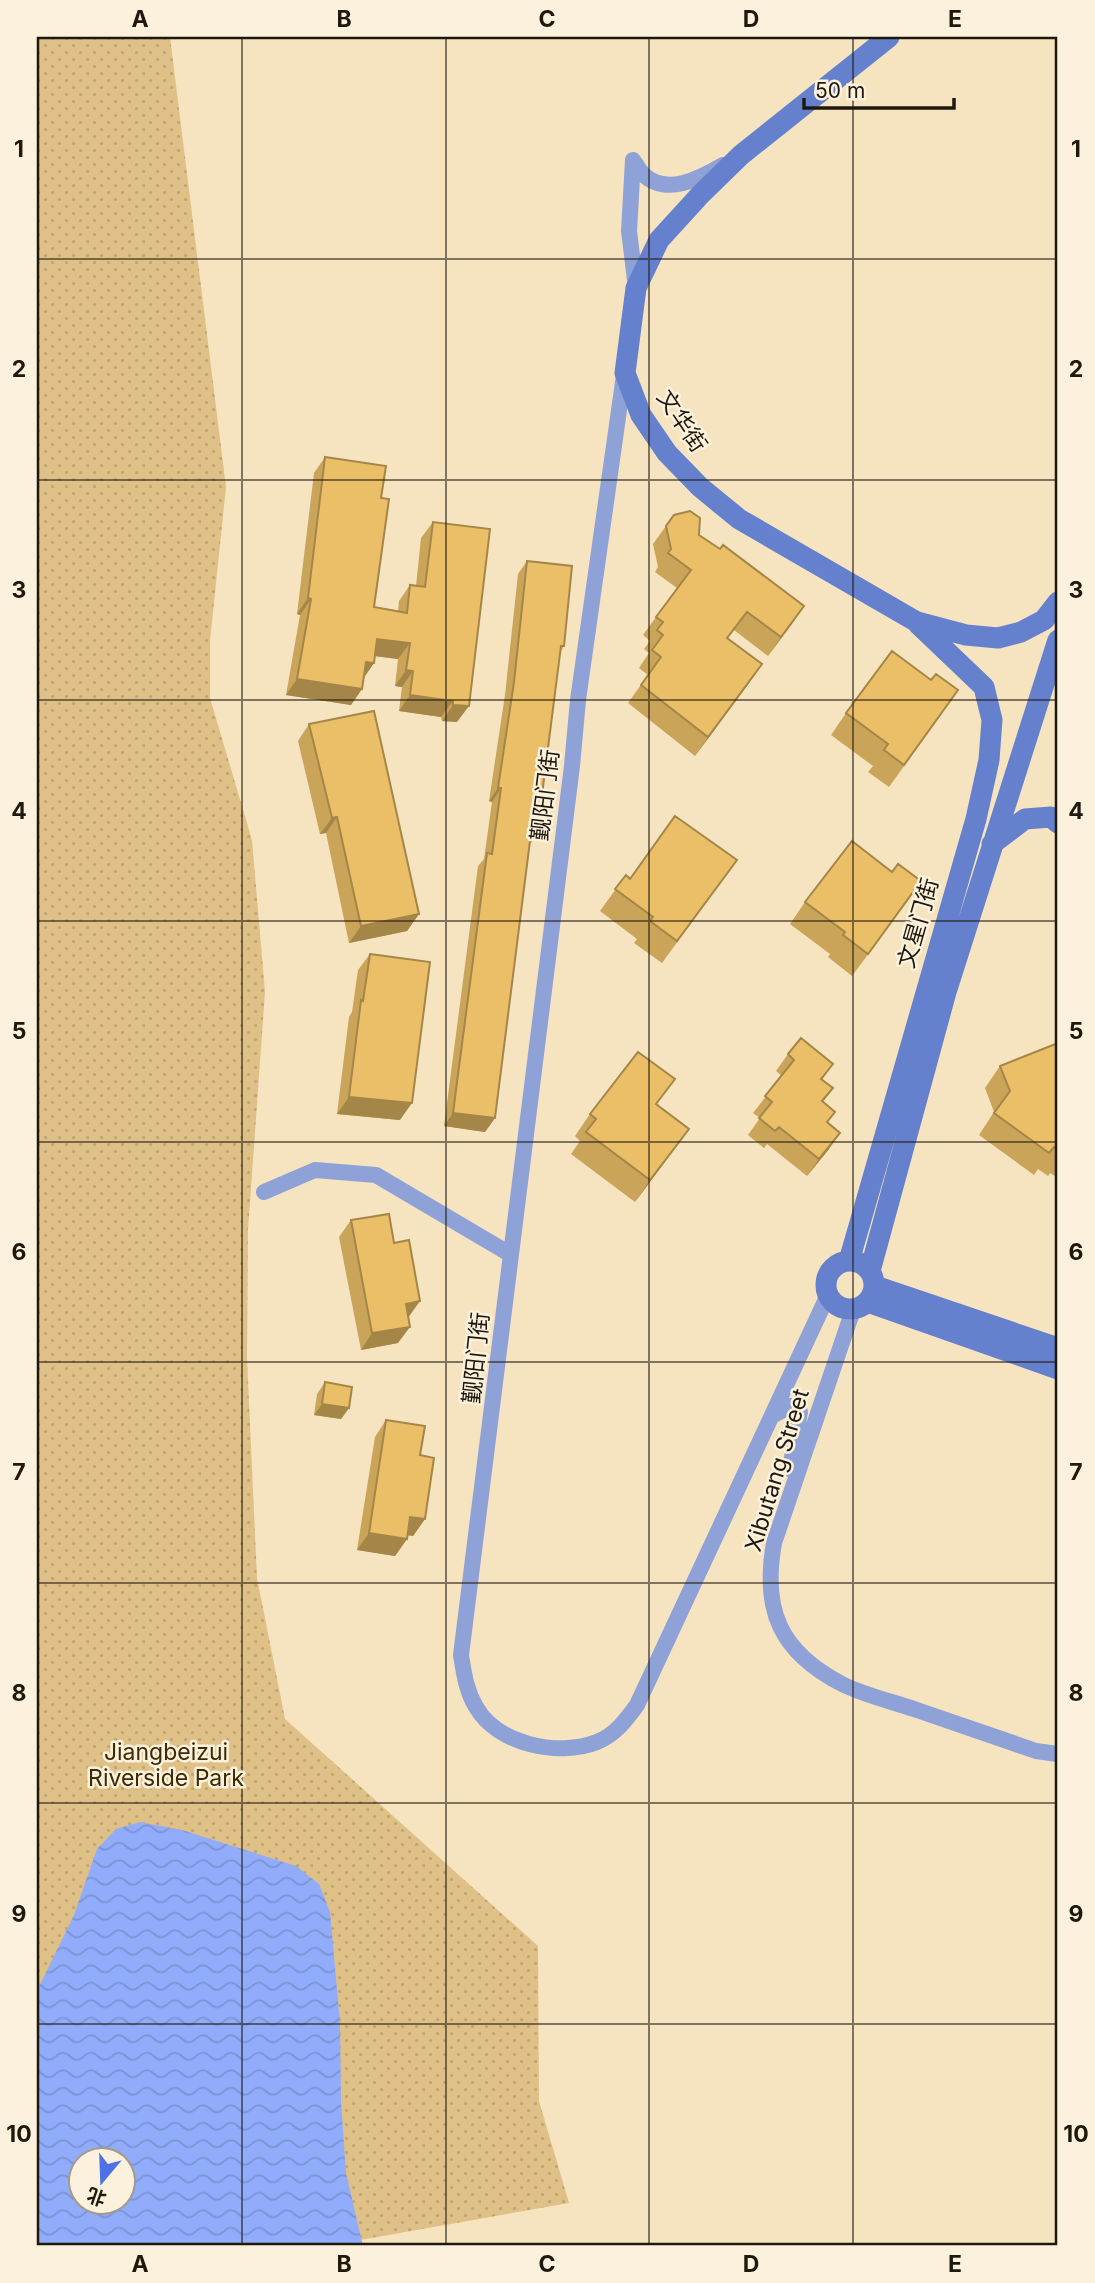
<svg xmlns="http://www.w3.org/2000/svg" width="1095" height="2283" font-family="Inter,'Noto Sans SC',sans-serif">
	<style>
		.park { fill: url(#park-dots) }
		.water { fill: url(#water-waves); fill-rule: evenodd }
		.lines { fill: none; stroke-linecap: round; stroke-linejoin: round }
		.street { stroke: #8fa2d7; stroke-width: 16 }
		.secondary { stroke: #6580cd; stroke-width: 21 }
		.wall { fill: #caa459 }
		.shaded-wall { fill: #a48648 }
		.building { fill: #ebbf67; stroke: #a48648; stroke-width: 2 }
		.grid { fill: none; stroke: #1f180c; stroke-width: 2; stroke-opacity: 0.55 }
		.labels { text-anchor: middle; stroke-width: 5; stroke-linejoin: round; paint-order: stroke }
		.street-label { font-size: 23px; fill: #1f180c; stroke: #fcf1dc }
		.park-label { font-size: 23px; fill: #3c2b03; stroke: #fcf1dc }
		.neatline { fill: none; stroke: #1f180c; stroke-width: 2.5 }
		.grid-label { font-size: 23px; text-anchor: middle; font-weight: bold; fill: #1f180c }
	</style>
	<defs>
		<pattern id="park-dots" width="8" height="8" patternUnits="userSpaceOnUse" patternTransform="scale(1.75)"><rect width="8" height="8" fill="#dfc187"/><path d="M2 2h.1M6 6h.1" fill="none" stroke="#bfa573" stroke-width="1.8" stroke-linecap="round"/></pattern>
		<pattern id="water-waves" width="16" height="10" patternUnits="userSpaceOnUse" patternTransform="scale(1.75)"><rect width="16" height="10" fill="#90acfa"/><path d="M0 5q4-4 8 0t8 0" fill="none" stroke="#7c93d5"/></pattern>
	</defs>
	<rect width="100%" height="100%" fill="#f6e3c0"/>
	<path class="park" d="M 37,37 L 170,37 L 226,487 L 210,641 L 210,698 L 252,840 L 265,992 L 248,1230 L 247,1358 L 257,1578 L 285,1719 L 538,1946 L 539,2101 L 569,2203 L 332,2245 L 37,2057 Z"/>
	<path class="water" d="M 140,1822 L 182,1830 L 296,1866 L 319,1884 L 330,1912 L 340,2023 L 341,2101 L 346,2173 L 363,2246 L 37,2246 L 37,1991 L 74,1915 L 97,1849 L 116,1829 ZM 80,2160 L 122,2160 L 122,2202 L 80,2202 Z"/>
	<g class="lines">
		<path class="street" d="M 633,160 L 629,231 L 636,288
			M 633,160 C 636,164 639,170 643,174 C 666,197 701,178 723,165
			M 624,375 L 578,700 L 572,766 L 461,1655 C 464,1674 466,1690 476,1707 C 498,1745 559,1757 597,1742 C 615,1735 626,1720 637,1705 L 828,1295
			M 264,1192 L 315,1170 L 376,1175 L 510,1254
			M 853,1310 L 774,1543 C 762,1610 780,1652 842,1684 C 864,1695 890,1701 914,1709 C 954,1723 995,1737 1036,1751 L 1058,1754
			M 772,1416 L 790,1406 L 797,1407 L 800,1412 L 790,1469"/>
		<path class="secondary" d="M 889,37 L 741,155 L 701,194 L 659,240 L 636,288 L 625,373 L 641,415 L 667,453 L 700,487 L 739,519 L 917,622 L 966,635 L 998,638 L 1021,632 L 1044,620 L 1058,602
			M 992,844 L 1025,819 L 1051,817 L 1058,823
			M826 1285a24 24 0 1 1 48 0a24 24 0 1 1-48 0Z
			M 849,1261 L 976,819 L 989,760 L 992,720 L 984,687 L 918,624
			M 870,1271 L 946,992 L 1058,640
			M 875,1286 L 1058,1348
			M 868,1302 L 1058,1369"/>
	</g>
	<path class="wall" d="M 325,457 L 381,498 L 374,607 L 398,611 L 399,601 L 410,585 L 416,586 L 421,538 L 433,522 L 457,722 L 442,721 L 441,717 L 399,711 L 402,687 L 395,686 L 398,659 L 375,656 L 374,663 L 364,677 L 362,689 L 351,705 L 286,695 L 300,615 L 297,614 L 314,473 Z
		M 666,526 L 699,535 L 791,625 L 768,656 L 734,630 L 728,638 L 749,683 L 695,756 L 628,703 L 648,675 L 639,668 L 649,653 L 644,649 L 650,641 L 643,635 L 677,588 L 655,572 L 658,567 L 653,544 Z
		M 527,561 L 564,646 L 560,653 L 537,834 L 529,845 L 495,1118 L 485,1132 L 444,1126 L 478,866 L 484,859 L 492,802 L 489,801 L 505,695 L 518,574 Z
		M 943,712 L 889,787 L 868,772 L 873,766 L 831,735 L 846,713 Z
		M 309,724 L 419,914 L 407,931 L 349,943 L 326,833 L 320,834 L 298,741 Z
		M 737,860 L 662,963 L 634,943 L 637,939 L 600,911 L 626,875 L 630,879 Z
		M 892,872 L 921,881 L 852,976 L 828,957 L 830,954 L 790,924 L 805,902 Z
		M 370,954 L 400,1120 L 337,1114 L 349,1017 L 352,1012 L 358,970 Z
		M 1058,1043 L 1058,1178 L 1050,1173 L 1048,1176 L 1038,1169 L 1034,1175 L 979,1135 L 994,1112 L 985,1088 L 1000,1066 Z
		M 788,1054 L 833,1064 L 822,1080 L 833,1088 L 823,1102 L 835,1112 L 828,1122 L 829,1149 L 807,1176 L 767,1144 L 764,1148 L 748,1135 L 760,1118 L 753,1113 L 782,1076 L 776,1071 Z
		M 657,1105 L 689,1129 L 635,1202 L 571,1154 L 580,1141 L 575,1136 L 590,1114 Z
		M 351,1220 L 408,1318 L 398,1343 L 361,1350 L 339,1237 Z
		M 325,1382 L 349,1408 L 341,1419 L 314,1415 L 317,1394 Z
		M 386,1420 L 420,1455 L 425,1519 L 413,1536 L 408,1535 L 407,1539 L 395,1556 L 357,1550 L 375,1437 Z"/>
	<path class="shaded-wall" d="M 308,598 L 311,599 L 300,615 L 297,614 Z
		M 804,606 L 791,625 L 768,656 L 781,637 Z
		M 377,639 L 410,643 L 398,659 L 366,655 Z
		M 366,662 L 374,663 L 363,679 Z
		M 762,664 L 749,683 L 695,756 L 708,737 Z
		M 406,670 L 413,671 L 402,687 L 395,686 Z
		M 297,679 L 362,689 L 351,705 L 286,695 Z
		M 410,695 L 453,701 L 441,717 L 399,711 Z
		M 453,705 L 469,706 L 457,722 L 442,721 Z
		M 498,788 L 501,788 L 492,802 L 489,801 Z
		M 337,817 L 326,833 L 320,834 L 332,818 Z
		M 531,833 L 537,834 L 528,847 Z
		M 921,881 L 906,903 L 852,976 L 868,954 Z
		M 419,914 L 407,931 L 349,943 L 361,926 Z
		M 349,1097 L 412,1103 L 400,1120 L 337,1114 Z
		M 453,1113 L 495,1118 L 485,1132 L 444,1126 Z
		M 689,1129 L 673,1151 L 635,1202 L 650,1180 Z
		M 840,1133 L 829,1149 L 807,1176 L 819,1159 Z
		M 420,1301 L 408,1318 L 406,1304 Z
		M 410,1327 L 398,1343 L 361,1350 L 372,1333 Z
		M 322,1404 L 349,1408 L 341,1419 L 314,1415 Z
		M 410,1517 L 425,1519 L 413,1536 L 399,1534 Z
		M 369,1533 L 407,1539 L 395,1556 L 357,1550 Z"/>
	<path class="building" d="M 325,457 L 386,466 L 381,498 L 389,499 L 374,607 L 407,613 L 410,585 L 425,587 L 433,522 L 490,529 L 469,706 L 453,705 L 453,701 L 410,695 L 413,671 L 406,670 L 410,643 L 377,639 L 374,663 L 366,662 L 362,689 L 297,679 L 311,599 L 308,598 Z
		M 690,511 L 700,518 L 699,535 L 720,549 L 723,545 L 804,606 L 781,637 L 747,612 L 727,638 L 762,664 L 708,737 L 641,685 L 661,657 L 652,650 L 663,635 L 657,630 L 663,622 L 656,617 L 691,570 L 668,553 L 671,549 L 666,526 L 674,515 Z
		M 527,561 L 572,566 L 564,646 L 561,646 L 537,834 L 531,833 L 495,1118 L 453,1113 L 487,853 L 492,854 L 501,788 L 498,788 L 514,682 Z
		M 892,651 L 931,680 L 936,674 L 958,690 L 904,765 L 884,750 L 888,744 L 846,713 Z
		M 374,711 L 419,914 L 361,926 L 337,817 L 332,818 L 309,724 Z
		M 675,816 L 737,860 L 677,941 L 650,921 L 653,917 L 615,889 L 626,875 L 630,879 Z
		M 852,841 L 892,872 L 898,864 L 921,881 L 868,954 L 843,935 L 845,932 L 805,902 Z
		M 370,954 L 430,962 L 412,1103 L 349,1097 L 361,1000 L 363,1001 Z
		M 801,1038 L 833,1064 L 821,1079 L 833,1088 L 822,1101 L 835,1112 L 827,1122 L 840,1133 L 819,1159 L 779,1127 L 775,1131 L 759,1118 L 772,1102 L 765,1096 L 794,1060 L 788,1054 Z
		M 1058,1043 L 1058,1151 L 1054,1147 L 1049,1153 L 994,1113 L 1010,1091 L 1000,1066 Z
		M 638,1052 L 675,1079 L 656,1104 L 689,1129 L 650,1180 L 586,1132 L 596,1119 L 590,1114 Z
		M 389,1214 L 394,1243 L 409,1240 L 420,1301 L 406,1304 L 410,1327 L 372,1333 L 351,1220 Z
		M 325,1382 L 352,1387 L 349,1408 L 322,1404 Z
		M 386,1420 L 425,1426 L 420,1455 L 434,1458 L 425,1519 L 410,1517 L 407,1539 L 369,1533 Z"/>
	<path class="grid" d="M 242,37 L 242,2246M 446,37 L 446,2246M 649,37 L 649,2246M 853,37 L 853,2246M 37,259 L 1058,259M 37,480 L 1058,480M 37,700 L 1058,700M 37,921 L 1058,921M 37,1142 L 1058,1142M 37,1362 L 1058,1362M 37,1583 L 1058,1583M 37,1803 L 1058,1803M 37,2024 L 1058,2024"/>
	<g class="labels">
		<g class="street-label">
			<text transform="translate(682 421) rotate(56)" y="8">文华街</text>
			<text transform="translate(545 795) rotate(-83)" y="8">觐阳门街</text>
			<text transform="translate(918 923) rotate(-74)" y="8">文星门街</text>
			<text transform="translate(476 1358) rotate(-84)" y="8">觐阳门街</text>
			<text transform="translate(777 1470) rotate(-73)" y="8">Xibutang Street</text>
		</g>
		<g class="park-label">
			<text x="166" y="1760">Jiangbeizui<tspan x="166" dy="26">Riverside Park</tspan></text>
		</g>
	</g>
	<rect width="1095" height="2283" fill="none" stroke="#fcf1dc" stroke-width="77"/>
	<g transform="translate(102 2181) rotate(199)"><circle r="33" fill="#fcf1dc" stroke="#a49a89" stroke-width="2"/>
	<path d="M0-5L12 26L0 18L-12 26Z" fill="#4f71e5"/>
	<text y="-10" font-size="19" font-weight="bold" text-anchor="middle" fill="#1f180c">北</text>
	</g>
	<path d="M804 98v10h150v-10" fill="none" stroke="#1f180c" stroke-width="3.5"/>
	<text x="815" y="98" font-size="21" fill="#1f180c" stroke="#fcf1dc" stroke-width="5" paint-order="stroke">50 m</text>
	<rect x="38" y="38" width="1018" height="2206" class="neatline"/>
	<g class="grid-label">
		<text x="140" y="27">A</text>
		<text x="344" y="27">B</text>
		<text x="547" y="27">C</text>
		<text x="751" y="27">D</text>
		<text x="955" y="27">E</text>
		<text x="19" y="157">1</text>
		<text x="1076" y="157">1</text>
		<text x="19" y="377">2</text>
		<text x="1076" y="377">2</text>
		<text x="19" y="598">3</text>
		<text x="1076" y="598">3</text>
		<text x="19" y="819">4</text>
		<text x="1076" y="819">4</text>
		<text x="19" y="1039">5</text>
		<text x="1076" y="1039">5</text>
		<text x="19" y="1260">6</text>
		<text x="1076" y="1260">6</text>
		<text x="19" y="1480">7</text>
		<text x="1076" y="1480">7</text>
		<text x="19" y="1701">8</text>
		<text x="1076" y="1701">8</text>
		<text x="19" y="1922">9</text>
		<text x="1076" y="1922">9</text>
		<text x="19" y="2142">10</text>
		<text x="1076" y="2142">10</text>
		<text x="140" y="2272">A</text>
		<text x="344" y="2272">B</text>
		<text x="547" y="2272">C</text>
		<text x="751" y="2272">D</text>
		<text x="955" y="2272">E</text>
	</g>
</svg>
